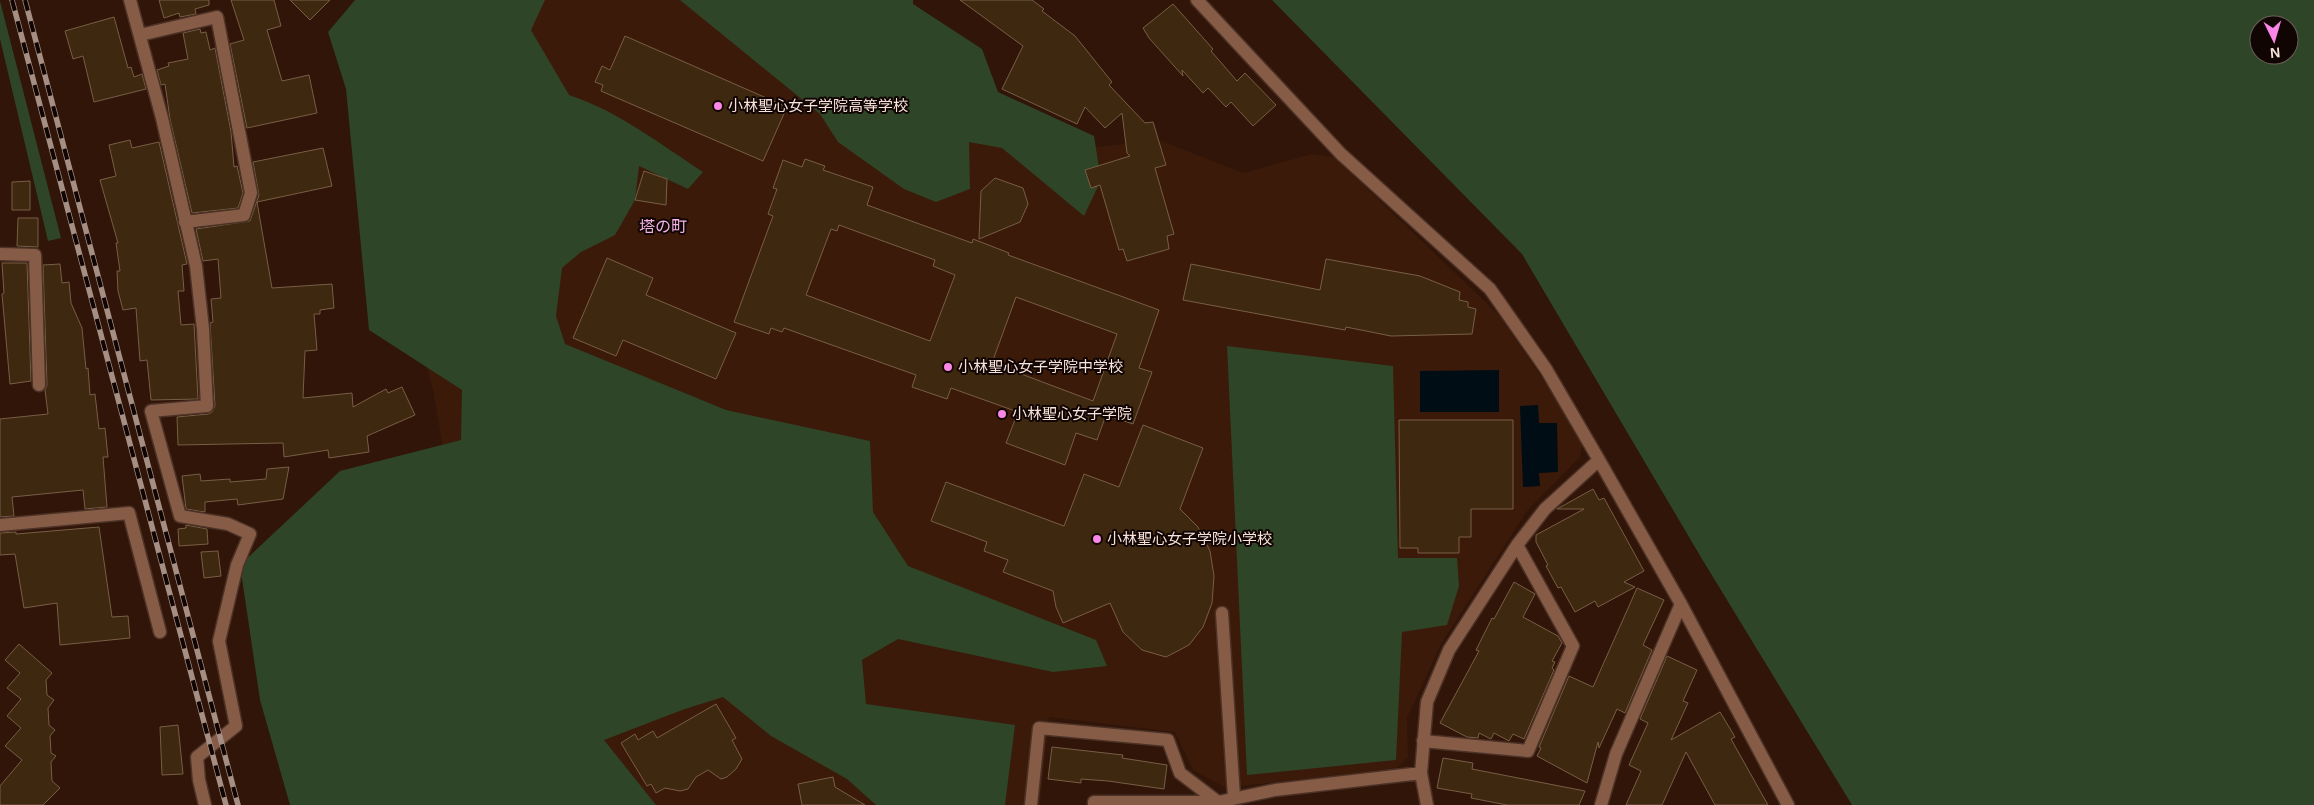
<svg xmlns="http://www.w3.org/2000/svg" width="2314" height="805" font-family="Helvetica,'Noto Sans JP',sans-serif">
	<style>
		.built { fill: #3c1a09 }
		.green { fill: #2e4528; fill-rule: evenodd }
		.water { fill: #000d14 }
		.building { fill: #3e2810; stroke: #785e46; fill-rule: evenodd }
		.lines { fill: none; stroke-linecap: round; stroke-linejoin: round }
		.minor-casing { stroke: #4c3226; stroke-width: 15 }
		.minor { stroke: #865c47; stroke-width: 12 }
		.rail-casing { stroke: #a58e84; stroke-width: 5.5 }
		.rail { stroke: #100502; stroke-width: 4; stroke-dasharray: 11; stroke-linecap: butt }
		.poi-dot { fill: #fa87e7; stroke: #100502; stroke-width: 2 }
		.labels { text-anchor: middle; stroke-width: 4; stroke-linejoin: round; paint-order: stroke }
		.poi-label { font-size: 15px; fill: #f7e3db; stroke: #100502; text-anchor: start }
		.neighbourhood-label { font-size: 16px; fill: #f2b2e6; stroke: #100502 }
	</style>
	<rect width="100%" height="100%" fill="#301508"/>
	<path class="built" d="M 504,0 L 744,0 L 1014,149 L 1097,147 L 1159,140 L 1243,173 L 1312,154 L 1334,157 L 1498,314 L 1583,438 L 1580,457 L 1527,511 L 1441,644 L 1407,718 L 1408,757 L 1397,768 L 1226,788 L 1193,770 L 1175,732 L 1049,717 L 1040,805 L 299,805 L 448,477 L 433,390 L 414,318 Z"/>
	<path class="green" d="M 355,0 L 545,0 L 531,30 L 569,95 C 618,111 660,144 703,172 L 688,189 L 639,166 L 635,200 L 615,235 L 581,252 L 562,268 L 556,316 L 565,344 L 726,410 L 870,441 L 873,512 L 908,566 L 1096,640 L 1107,666 L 1053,672 L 898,639 L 862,660 L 866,704 L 1015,725 L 1005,805 L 876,805 L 847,779 L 771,736 L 723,697 L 682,710 L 604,740 L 656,805 L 290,805 L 260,700 L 240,565 L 340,471 L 461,440 L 462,390 L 369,330 L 346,89 L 328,32 Z
		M 680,0 L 913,0 L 913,4 L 982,49 L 998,92 L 1094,136 L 1101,180 L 1084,216 L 1002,148 L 969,142 L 970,189 L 936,202 L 904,189 L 838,142 L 820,114 Z
		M 1272,0 L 2314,0 L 2314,805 L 1852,805 L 1702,559 L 1522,254 ZM 2259,25 L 2289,25 L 2289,55 L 2259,55 Z
		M 0,1 L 61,238 L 48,241 L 0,39 Z
		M 1227,346 L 1393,366 L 1398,558 L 1457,558 L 1459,586 L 1447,625 L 1402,632 L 1396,760 L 1247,775 Z"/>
	<path class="water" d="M 1499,370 L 1499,412 L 1420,412 L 1420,371 Z
		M 1538,405 L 1539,423 L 1557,423 L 1558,472 L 1539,473 L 1540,486 L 1523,487 L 1520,406 Z"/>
	<path class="building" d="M 159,0 L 209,0 L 209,5 L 195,9 L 196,14 L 180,17 L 179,13 L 164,18 Z
		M 231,0 L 274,0 L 281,26 L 267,30 L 282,81 L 309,75 L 317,113 L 247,128 L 230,44 L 244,40 Z
		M 290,0 L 330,0 L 310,20 Z
		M 960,0 L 1032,0 L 1044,9 L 1042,11 L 1075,36 L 1112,82 L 1109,85 L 1145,123 L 1153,122 L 1166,165 L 1155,168 L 1174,234 L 1167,236 L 1169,249 L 1127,261 L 1123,249 L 1119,250 L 1100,185 L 1091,188 L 1085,170 L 1130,156 L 1127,153 L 1122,113 L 1105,128 L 1085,107 L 1077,124 L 1002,89 L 1023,46 Z
		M 1173,4 L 1213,49 L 1211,51 L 1237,81 L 1245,73 L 1276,105 L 1253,126 L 1231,102 L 1226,107 L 1208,88 L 1203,93 L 1182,70 L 1183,76 L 1149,38 L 1143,28 Z
		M 114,17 L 128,68 L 131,67 L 134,77 L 142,74 L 146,89 L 94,102 L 83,56 L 73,59 L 65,31 Z
		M 200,29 L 201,33 L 206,32 L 210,50 L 215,48 L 231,132 L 234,167 L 237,166 L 243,193 L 238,208 L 192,213 L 170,119 L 165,84 L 161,85 L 157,70 L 169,66 L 168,63 L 188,59 L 183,33 Z
		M 625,36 L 787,107 L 763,161 L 601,91 L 603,85 L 595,82 L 602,66 L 610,70 Z
		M 130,140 L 132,148 L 159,142 L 187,264 L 182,265 L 184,291 L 178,291 L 181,325 L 194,324 L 198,399 L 151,400 L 147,360 L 140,361 L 136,308 L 123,310 L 118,291 L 117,271 L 120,271 L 116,243 L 118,243 L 100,180 L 116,176 L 109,145 Z
		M 323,148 L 332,186 L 257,202 L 272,288 L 332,284 L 334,308 L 320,310 L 320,314 L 314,314 L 317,350 L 305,351 L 303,398 L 352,393 L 353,407 L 386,389 L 388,393 L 402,387 L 415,415 L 367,436 L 369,452 L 329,458 L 328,450 L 284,457 L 283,443 L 178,445 L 177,417 L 208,414 L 212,412 L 215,406 L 210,323 L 213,322 L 211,299 L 221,298 L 218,259 L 203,261 L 196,229 L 250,221 L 259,195 L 253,162 Z
		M 805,159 L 825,166 L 823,170 L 873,187 L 867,205 L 972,243 L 973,239 L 1009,253 L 1008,255 L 1159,310 L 1139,368 L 1152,372 L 1133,424 L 1106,415 L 1097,440 L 1076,433 L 1065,465 L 1006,443 L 1018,412 L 951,388 L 947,399 L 912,387 L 916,375 L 784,328 L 782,332 L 771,328 L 769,334 L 734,322 L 773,216 L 768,214 L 777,189 L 773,188 L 783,160 L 802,167 ZM 839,225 L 935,260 L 933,266 L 955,275 L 930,341 L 806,295 L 831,229 L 837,231 ZM 1016,297 L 1117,334 L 1093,401 L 992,363 Z
		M 644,171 L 667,179 L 666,205 L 635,200 Z
		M 995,178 L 1023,188 L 1028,204 L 1020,222 L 979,239 L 981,191 Z
		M 30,181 L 30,210 L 12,210 L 12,182 Z
		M 18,218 L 38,218 L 38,247 L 17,246 Z
		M 607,258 L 653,278 L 646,295 L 736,333 L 716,379 L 623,340 L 616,356 L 573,338 Z
		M 1326,259 L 1420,276 L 1460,292 L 1459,300 L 1468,302 L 1468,307 L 1476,309 L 1472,334 L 1391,336 L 1346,327 L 1345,330 L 1183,300 L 1191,264 L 1320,290 Z
		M 2,263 L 27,263 L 31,381 L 10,384 L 2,294 L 4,293 Z
		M 60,264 L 62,283 L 69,282 L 71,303 L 82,328 L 86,369 L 88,368 L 90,395 L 95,394 L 99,429 L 105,428 L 108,457 L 103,457 L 107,507 L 85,509 L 83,490 L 12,497 L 14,516 L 0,517 L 0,419 L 48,414 L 45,390 L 47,385 L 43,265 Z
		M 1399,420 L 1513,420 L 1513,509 L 1471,509 L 1471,537 L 1459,537 L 1459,553 L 1418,553 L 1418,548 L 1400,548 Z
		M 1143,425 L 1203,448 L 1180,509 L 1198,527 L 1210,551 L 1214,576 L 1212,603 L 1203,627 L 1189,645 L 1166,657 L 1142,650 L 1123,632 L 1110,603 L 1063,623 L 1056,607 L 1053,591 L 1003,572 L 1008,560 L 984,551 L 987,542 L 931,521 L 946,482 L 1064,526 L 1084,474 L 1119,487 Z
		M 289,467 L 283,499 L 238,505 L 237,499 L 205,502 L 205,512 L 186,509 L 182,476 L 200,474 L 201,481 L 230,479 L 230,482 L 266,479 L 267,469 Z
		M 1593,489 L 1599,500 L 1604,498 L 1644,571 L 1624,582 L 1635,587 L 1598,607 L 1595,601 L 1575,612 L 1561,587 L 1558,588 L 1546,566 L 1548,565 L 1536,542 L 1536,535 L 1584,509 L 1557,509 Z
		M 186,525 L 207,529 L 208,544 L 179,546 L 178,529 L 186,528 Z
		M 99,527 L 112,617 L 128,616 L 130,638 L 60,645 L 57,603 L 24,608 L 15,554 L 0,555 L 0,533 L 16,532 L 16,534 Z
		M 218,551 L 221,576 L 204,578 L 201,552 Z
		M 1514,582 L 1535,594 L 1523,617 L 1558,636 L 1562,643 L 1552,661 L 1555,662 L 1552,668 L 1554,670 L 1524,739 L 1513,734 L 1509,741 L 1494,733 L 1491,739 L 1479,733 L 1478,738 L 1467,737 L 1440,723 L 1479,651 L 1476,650 L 1492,618 L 1494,619 Z
		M 1637,588 L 1664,600 L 1643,645 L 1652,650 L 1625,713 L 1617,709 L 1599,748 L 1598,742 L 1587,783 L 1537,756 L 1541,748 L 1539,747 L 1569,676 L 1593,687 Z
		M 19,644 L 52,673 L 46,680 L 47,695 L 54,700 L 48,708 L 49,725 L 55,730 L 50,736 L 51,753 L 56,756 L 51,762 L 52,781 L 60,788 L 43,805 L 0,805 L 0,786 L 22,760 L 5,746 L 21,728 L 7,716 L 21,699 L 7,688 L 20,673 L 5,660 Z
		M 1667,656 L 1697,670 L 1683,701 L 1688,703 L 1671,740 L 1720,712 L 1735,737 L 1731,739 L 1768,805 L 1715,805 L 1686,752 L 1662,805 L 1626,805 L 1641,771 L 1629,765 L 1648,723 L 1640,719 Z
		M 716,704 L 736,738 L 732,740 L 742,759 L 736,769 L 727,777 L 721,779 L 708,770 L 696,777 L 688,789 L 680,791 L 665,788 L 656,793 L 651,784 L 647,786 L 621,743 L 635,734 L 638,740 L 653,731 L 657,738 Z
		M 178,725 L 183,774 L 162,775 L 160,727 Z
		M 1052,747 L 1123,755 L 1122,758 L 1167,765 L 1164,789 L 1108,781 L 1081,779 L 1081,783 L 1048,779 Z
		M 1443,758 L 1473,763 L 1472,769 L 1585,791 L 1579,805 L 1507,805 L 1471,798 L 1472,794 L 1437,788 Z
		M 833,777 L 835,787 L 865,805 L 802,805 L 798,784 Z"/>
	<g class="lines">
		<defs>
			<path id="minor" d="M 130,0 L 162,118 L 196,266 L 203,329 L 207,406 L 151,411 L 180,516 L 228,524 L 250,534 L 237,565 L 219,641 L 236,726 L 197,757 L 199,780 L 205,805
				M 1197,0 L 1341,154 L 1490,289 L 1546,369 L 1599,460 L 1681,604 L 1788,805
				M 140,35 L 217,17 L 251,193 L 244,215 L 185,222
				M 0,254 L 35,255 L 39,385
				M 0,525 L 129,513 L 160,632
				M 1222,613 L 1234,797
				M 1423,741 L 1528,751 L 1573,646 L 1517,545
				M 1031,805 L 1039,728 L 1168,740 L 1180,773 L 1218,802 L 1275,790 L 1421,773
				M 1094,805 L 1094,802 L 1218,802
				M 1427,805 L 1421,773 L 1427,702 L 1449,650 L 1517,545 L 1545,509 L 1599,460
				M 1601,805 L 1616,754 L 1681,604"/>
		</defs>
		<use href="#minor" class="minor-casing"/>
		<use href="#minor" class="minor"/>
		<defs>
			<path id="rail" d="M 12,0 L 226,805
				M 25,0 L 238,805"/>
		</defs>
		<use href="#rail" class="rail-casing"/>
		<use href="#rail" class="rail"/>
	</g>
	<g class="poi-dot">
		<circle cx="718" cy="106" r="5"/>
		<circle cx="948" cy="367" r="5"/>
		<circle cx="1002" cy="414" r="5"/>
		<circle cx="1097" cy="539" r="5"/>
	</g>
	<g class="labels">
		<g class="poi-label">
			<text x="728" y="111">小林聖心女子学院高等学校</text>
			<text x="958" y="372">小林聖心女子学院中学校</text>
			<text x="1012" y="419">小林聖心女子学院</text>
			<text x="1107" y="544">小林聖心女子学院小学校</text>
		</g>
		<g class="neighbourhood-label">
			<text x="663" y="232">塔の町</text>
		</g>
	</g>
	<g transform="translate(2274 40) rotate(175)"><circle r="24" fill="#100502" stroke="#6c5e59"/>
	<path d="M0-4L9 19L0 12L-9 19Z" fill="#fa87e7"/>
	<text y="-8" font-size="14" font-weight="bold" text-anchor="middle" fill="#f7e3db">N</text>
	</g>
</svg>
